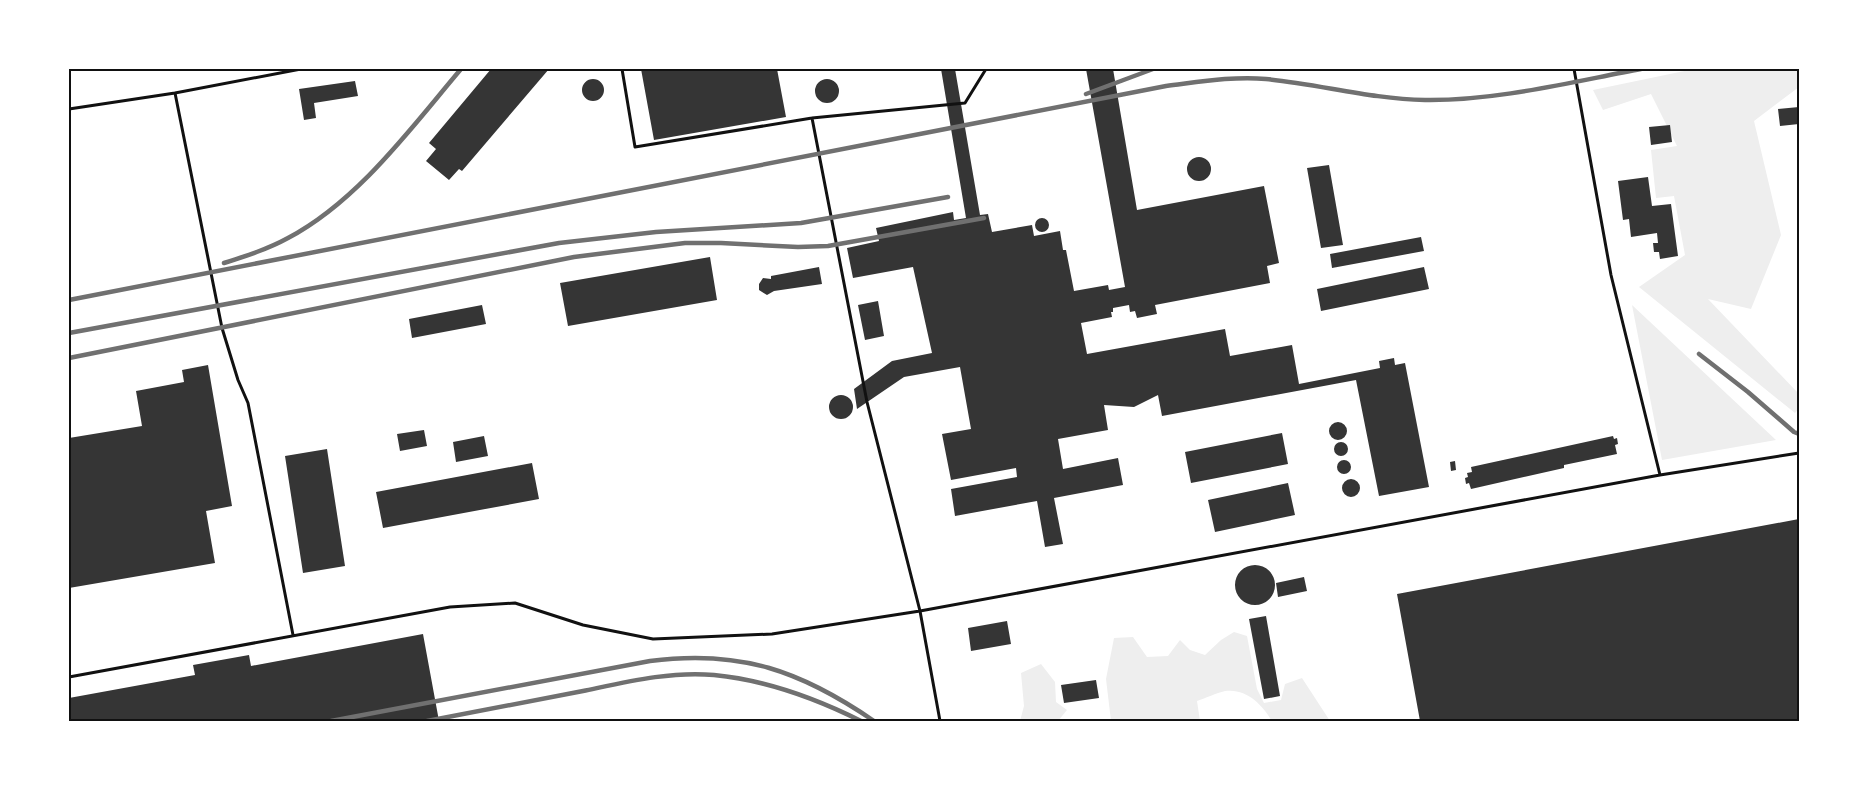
<svg xmlns="http://www.w3.org/2000/svg" width="1868" height="790" font-family="'Noto Sans',sans-serif">
	<style>
		.green { fill: #eee }
		.building { fill: #353535 }
		.lines { fill: none; stroke-linecap: round; stroke-linejoin: round }
		.service { stroke: #111; stroke-width: 3 }
		.rail { stroke: #707070; stroke-width: 4.5 }
		.neatline { fill: none; stroke: #111; stroke-width: 2 }
	</style>
	<rect width="100%" height="100%" fill="#fff"/>
	<path class="green" d="M 1694,69 L 1799,69 L 1799,87 L 1754,121 L 1781,235 L 1751,309 L 1708,299 L 1799,394 L 1799,408 L 1795,413 L 1639,287 L 1685,255 L 1674,196 L 1656,198 L 1651,150 L 1677,146 L 1651,94 L 1603,110 L 1593,90 Z
		M 1632,305 L 1776,440 L 1662,460 Z
		M 1234,632 L 1247,636 L 1257,689 L 1264,703 L 1281,700 L 1285,684 L 1302,678 L 1330,721 L 1272,721 C 1262,704 1246,688 1225,691 C 1216,693 1206,698 1197,701 L 1200,721 L 1111,721 L 1106,679 L 1114,638 L 1133,637 L 1147,657 L 1168,656 L 1180,640 L 1190,650 L 1205,655 L 1221,640 Z
		M 1041,664 L 1055,682 L 1056,702 L 1067,710 L 1058,721 L 1020,721 L 1024,706 L 1021,673 Z"/>
	<path class="building" d="M 491,69 L 549,69 L 462,171 L 459,169 L 449,180 L 426,161 L 436,149 L 429,143 Z
		M 641,69 L 777,69 L 786,117 L 654,140 Z
		M 941,69 L 955,69 L 980,215 L 988,214 L 992,232 L 1032,225 L 1034,236 L 1060,231 L 1063,250 L 1066,250 L 1074,291 L 1108,285 L 1109,290 L 1125,287 L 1086,69 L 1113,69 L 1137,210 L 1264,186 L 1279,263 L 1267,266 L 1270,283 L 1155,305 L 1157,314 L 1137,318 L 1135,311 L 1130,312 L 1129,305 L 1113,308 L 1113,312 L 1111,312 L 1112,317 L 1081,323 L 1087,354 L 1225,329 L 1230,356 L 1292,345 L 1299,384 L 1380,368 L 1379,361 L 1394,358 L 1395,365 L 1405,363 L 1429,487 L 1379,496 L 1356,380 L 1162,416 L 1158,395 L 1134,407 L 1104,405 L 1108,430 L 1058,439 L 1063,469 L 1118,458 L 1123,485 L 1054,498 L 1063,544 L 1045,547 L 1037,501 L 955,516 L 951,489 L 1017,477 L 1016,468 L 951,480 L 942,434 L 971,429 L 960,367 L 904,377 L 857,409 L 854,389 L 892,361 L 932,353 L 913,267 L 853,278 L 847,248 L 879,241 L 876,228 L 953,212 L 954,220 L 966,218 Z
		M582 90a11 11 0 1 1 22 0a11 11 0 1 1-22 0Z
		M815 91a12 12 0 1 1 24 0a12 12 0 1 1-24 0Z
		M 355,81 L 358,96 L 314,103 L 316,118 L 304,120 L 299,89 Z
		M 1799,107 L 1799,124 L 1780,126 L 1778,109 Z
		M 1670,125 L 1672,142 L 1651,145 L 1649,127 Z
		M1187 169a12 12 0 1 1 24 0a12 12 0 1 1-24 0Z
		M 1329,165 L 1343,245 L 1321,248 L 1307,168 Z
		M 1648,177 L 1652,206 L 1671,204 L 1678,256 L 1660,259 L 1659,252 L 1654,252 L 1653,243 L 1658,243 L 1657,233 L 1631,237 L 1629,219 L 1623,220 L 1618,181 Z
		M1035 225a7 7 0 1 1 14 0a7 7 0 1 1-14 0Z
		M 1421,237 L 1424,251 L 1332,268 L 1330,254 Z
		M 710,257 L 717,300 L 568,326 L 560,283 Z
		M 819,267 L 822,284 L 774,291 L 767,295 L 759,290 L 759,284 L 763,278 L 771,279 L 771,276 Z
		M 1424,267 L 1429,289 L 1321,311 L 1317,289 Z
		M 878,301 L 884,336 L 865,340 L 858,305 Z
		M 482,305 L 486,324 L 412,338 L 409,319 Z
		M 208,365 L 232,506 L 206,511 L 215,563 L 69,588 L 69,438 L 142,426 L 136,391 L 184,382 L 182,370 Z
		M829 407a12 12 0 1 1 24 0a12 12 0 1 1-24 0Z
		M1329 431a9 9 0 1 1 18 0a9 9 0 1 1-18 0Z
		M 424,430 L 427,446 L 400,451 L 397,434 Z
		M 1282,433 L 1288,464 L 1191,483 L 1185,452 Z
		M 484,436 L 488,456 L 456,462 L 453,442 Z
		M 1613,436 L 1614,439 L 1617,438 L 1618,444 L 1615,445 L 1617,454 L 1564,465 L 1564,468 L 1471,489 L 1469,483 L 1466,484 L 1465,478 L 1468,477 L 1467,473 L 1472,472 L 1471,467 Z
		M1334 449a7 7 0 1 1 14 0a7 7 0 1 1-14 0Z
		M 327,449 L 345,566 L 303,573 L 285,456 Z
		M1337 467a7 7 0 1 1 14 0a7 7 0 1 1-14 0Z
		M 1455,461 L 1456,470 L 1451,471 L 1450,462 Z
		M 532,463 L 539,499 L 383,528 L 376,492 Z
		M1342 488a9 9 0 1 1 18 0a9 9 0 1 1-18 0Z
		M 1288,483 L 1295,515 L 1215,532 L 1208,500 Z
		M 1799,519 L 1799,721 L 1420,721 L 1397,594 Z
		M1235 585a20 20 0 1 1 40 0a20 20 0 1 1-40 0Z
		M 1304,577 L 1307,591 L 1278,597 L 1276,583 Z
		M 1266,616 L 1280,696 L 1264,699 L 1249,619 Z
		M 1007,621 L 1011,644 L 971,651 L 968,628 Z
		M 423,634 L 439,721 L 69,721 L 69,698 L 195,675 L 193,665 L 249,655 L 251,666 Z
		M 1096,680 L 1099,698 L 1064,703 L 1061,685 Z"/>
	<g class="lines">
		<path class="service" d="M 622,69 L 635,147 L 812,118 L 965,103 L 986,69
			M 1574,69 L 1611,275 L 1660,475
			M 175,93 L 301,69
			M 69,109 L 175,93 L 222,328 L 238,380 L 248,403 L 293,635
			M 812,118 L 867,402 L 920,611 L 940,721
			M 69,677 L 450,607 L 515,603 L 583,625 L 653,639 L 772,634 L 920,611 L 1660,475 L 1799,453"/>
		<path class="rail" d="M 1086,94 L 1153,69
			M 224,263 C 246,256 268,249 288,238 C 358,201 411,128 461,69
			M 69,300 L 1166,86 C 1199,82 1233,76 1266,79 C 1319,84 1371,99 1425,100 C 1496,101 1571,82 1641,69
			M 69,333 L 559,243 L 656,232 L 801,223 L 948,197
			M 1699,354 L 1748,392 L 1794,432 L 1799,434
			M 69,358 L 574,257 L 685,243 L 721,243 L 798,247 L 828,246 L 984,218
			M 331,721 L 650,661 C 740,649 801,671 874,721
			M 427,721 C 479,711 531,701 583,691 C 626,682 670,671 714,675 C 766,680 815,698 861,721"/>
	</g>
	<rect width="1868" height="790" fill="none" stroke="#ffffff" stroke-width="141"/>
	<rect x="70" y="70" width="1728" height="650" class="neatline"/>
</svg>
